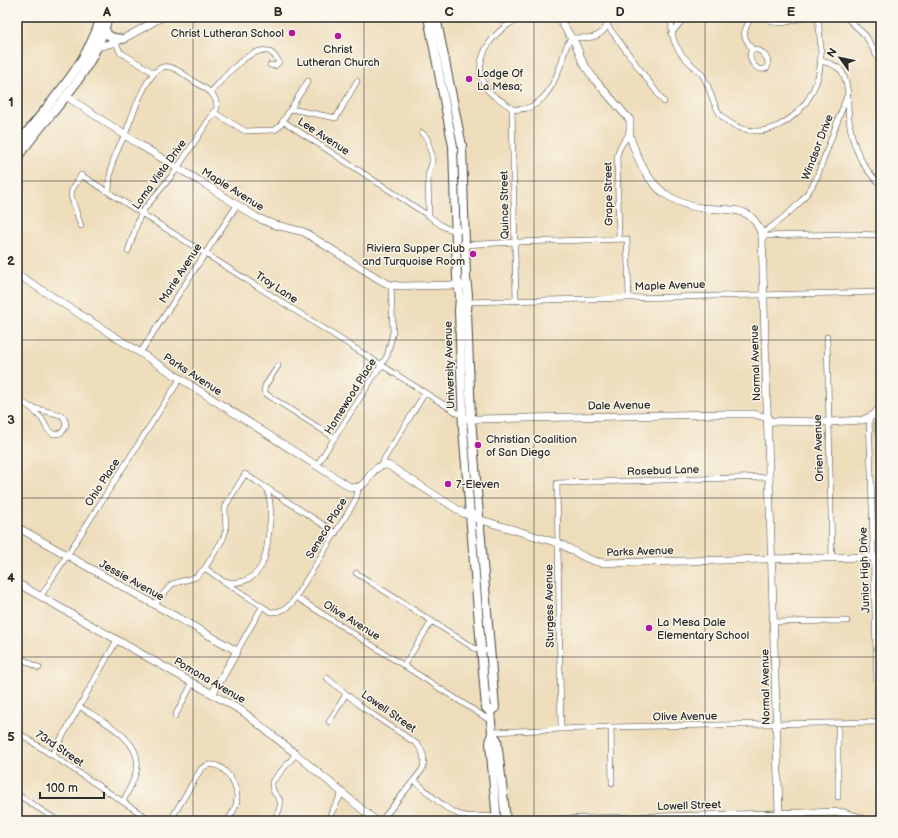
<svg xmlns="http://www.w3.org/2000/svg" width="898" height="838" font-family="'Balsamiq Sans',sans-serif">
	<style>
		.green { fill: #9fc773; stroke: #65794f }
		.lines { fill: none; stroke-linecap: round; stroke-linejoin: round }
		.street-casing { stroke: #484641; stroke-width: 6 }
		.secondary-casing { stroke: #484641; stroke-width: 8 }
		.primary-casing { stroke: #484641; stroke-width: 10 }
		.street { stroke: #fff; stroke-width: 5 }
		.secondary { stroke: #fff; stroke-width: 7 }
		.primary { stroke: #fff; stroke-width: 8 }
		.grid { fill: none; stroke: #2b2b2b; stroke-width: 1; stroke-opacity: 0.55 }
		.poi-dot { fill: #b5179e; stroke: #fbf7ec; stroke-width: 1.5 }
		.labels { text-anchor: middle; stroke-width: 3; stroke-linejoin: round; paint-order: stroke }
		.poi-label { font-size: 11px; fill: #2b2b2b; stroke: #fbf7ec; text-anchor: start }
		.street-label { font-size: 11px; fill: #2b2b2b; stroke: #fbf7ec }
		.neatline { fill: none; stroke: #2b2b2b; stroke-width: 1.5 }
		.grid-label { font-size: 13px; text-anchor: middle; font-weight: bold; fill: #2b2b2b }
	</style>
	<rect width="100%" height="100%" fill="#fbf7ec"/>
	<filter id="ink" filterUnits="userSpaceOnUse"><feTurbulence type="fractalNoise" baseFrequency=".025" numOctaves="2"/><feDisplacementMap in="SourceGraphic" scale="8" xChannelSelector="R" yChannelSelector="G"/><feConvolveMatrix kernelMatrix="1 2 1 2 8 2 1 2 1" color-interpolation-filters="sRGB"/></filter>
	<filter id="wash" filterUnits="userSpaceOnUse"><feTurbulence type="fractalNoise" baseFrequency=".012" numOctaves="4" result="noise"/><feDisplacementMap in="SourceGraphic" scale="16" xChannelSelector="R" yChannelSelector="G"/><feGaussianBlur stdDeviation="0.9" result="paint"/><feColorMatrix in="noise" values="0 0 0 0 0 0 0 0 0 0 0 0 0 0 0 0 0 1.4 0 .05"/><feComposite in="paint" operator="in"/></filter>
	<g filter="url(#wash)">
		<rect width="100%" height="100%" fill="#edb"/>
		<path class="green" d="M 874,422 L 881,422 L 881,459 L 874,458 Z"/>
	</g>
	<g filter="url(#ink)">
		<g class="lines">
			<defs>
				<path id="street" d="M 526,17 C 498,23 468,59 486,88 C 492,98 504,100 512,109 C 539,113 552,89 560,67 C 564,57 564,47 571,38 C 583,37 596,41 605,29 C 607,25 608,21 610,17
					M 672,17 C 670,36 675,50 690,63 C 694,67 699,70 703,76 C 710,87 712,103 720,114 C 725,121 733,125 740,128 C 773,140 805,113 816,83 C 824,62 820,39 818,17
					M 751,17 C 743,34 741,33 752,49 C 761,49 771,58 767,68 C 756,74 746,58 752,49
					M 765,17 C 776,28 791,21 804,17
					M 846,17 L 866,36 L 881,64
					M 607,25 L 664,102
					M 671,34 L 685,17
					M 116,43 L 120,52 L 154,73
					M 211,92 C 222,80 249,46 268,51 C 273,53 276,57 279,62 L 275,66 L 270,65
					M 848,95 C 847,128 855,162 881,185
					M 291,109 L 336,118 L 357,81
					M 512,109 L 516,301
					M 213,112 L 245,131 L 274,130 L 278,128 L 283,121 L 308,81
					M 283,121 L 429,216 C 442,227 447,231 464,230
					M 422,133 L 427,138 L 432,156 L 432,163 L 428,175 L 429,216
					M 109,192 C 109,183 110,174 112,165 C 115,153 121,143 126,132 C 132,117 146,72 163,67 C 173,64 187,77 195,82 C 206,89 217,93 217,108 L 174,173 L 141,213 L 128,251
					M 81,226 L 71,196 L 72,190 L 81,175 L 462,416
					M 762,234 C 786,215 803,205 817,177 L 848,93 C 845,72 842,66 821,61
					M 762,236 L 850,234 L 881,235
					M 619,239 L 617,156 L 620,147 L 629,134
					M 463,245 L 515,242 L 627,239 L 629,298
					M 466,302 L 881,292
					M 827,337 L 832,558
					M 140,353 L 237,205
					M 278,366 L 265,386 L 264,391 L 266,394 L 335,438
					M 17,399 L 30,407
					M 30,407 L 61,415 C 70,423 65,435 53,434 L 48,430 L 42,419 Z
					M 317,465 L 387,356 L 393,332 L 391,285
					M 383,465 L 384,459 L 425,393
					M 205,568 L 223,581 L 271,612 C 280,612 285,610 292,603 L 352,506 L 357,496 L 358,488
					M 356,573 L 474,648 L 481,650 L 490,651
					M 226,581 C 232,583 237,583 244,581 C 263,574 266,556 268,538 C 271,520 272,505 267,488
					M 41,596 L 180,379
					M 296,597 L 491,721
					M 154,605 L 172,584 L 196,577 L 205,568 L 223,539 L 226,530 L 225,510 L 226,505 L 245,474 L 336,533
					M 774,622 L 847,621
					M 237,651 L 262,607
					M 17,656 L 39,668
					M 404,665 L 432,621
					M 327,678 L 363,708 L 417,744 C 424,752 426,760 422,770 L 381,821
					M 79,706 C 100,720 142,739 137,768 C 135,780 128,791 123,802
					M 175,716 L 193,682
					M 329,722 L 346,694
					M 838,723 L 838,797
					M 611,727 L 612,783
					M 561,729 L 557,483 L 770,477
					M 17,732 L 152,821
					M 492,732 L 611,727 L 878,722 L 871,473 L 869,418
					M 52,755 L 117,640
					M 414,780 C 428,792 448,814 466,816 C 476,818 486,814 497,818
					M 17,794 L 58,821
					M 170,821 L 201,769 C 218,754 238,782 237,798 C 237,807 232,814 227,821
					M 274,821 C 290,792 271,802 272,782 L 296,754
					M 327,821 L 342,793"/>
				<path id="secondary" d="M 561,17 L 562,23 L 576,45 L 583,63 L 594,79 L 630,120 L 630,130 L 629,134 C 637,157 645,179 665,194 C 676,201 689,207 702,208 C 730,211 752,203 762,236 L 779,813
					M 93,47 C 119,45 140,29 162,17
					M 66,96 L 140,145 L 198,180 L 256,217 L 272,224 L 304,232 L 382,281 L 391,285 L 400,286 L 467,285
					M 17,274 L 350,487 C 370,492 367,464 388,465 L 463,513 L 478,519 L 558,543 C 574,550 586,561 604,563 L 767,559 L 874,557
					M 467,418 L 477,419 L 717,414 L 754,414 L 768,418
					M 768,421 L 829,422 L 863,420 L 874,415 L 881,406
					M 17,527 L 237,651 L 213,693
					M 17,583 L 242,711 L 296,754 L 376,821
					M 518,821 L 841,812 L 861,818 L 863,821"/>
				<path id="primary" d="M 428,17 L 453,146 L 457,278 L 460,296 L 459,311 L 463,429 L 486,708 L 490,711 L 492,732 L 490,743 L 497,821
					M 436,17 L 462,146 L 466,277 L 468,295 L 467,311 L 471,419 L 495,708 L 490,711
					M 105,28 C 106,38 115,38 123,39
					M 17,145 C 48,103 86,68 101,17
					M 17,158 C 51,110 93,76 108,17
					M 492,732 L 497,740 L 506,821"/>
			</defs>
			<use href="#street" class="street-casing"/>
			<use href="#secondary" class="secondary-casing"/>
			<use href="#primary" class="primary-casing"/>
			<use href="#street" class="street"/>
			<use href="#secondary" class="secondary"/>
			<use href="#primary" class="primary"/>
		</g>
	</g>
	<path class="grid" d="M 193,17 L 193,821M 364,17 L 364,821M 534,17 L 534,821M 705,17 L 705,821M 17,181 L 881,181M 17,340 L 881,340M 17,498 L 881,498M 17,657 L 881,657"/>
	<g class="poi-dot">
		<circle cx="292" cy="33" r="4"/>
		<circle cx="338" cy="36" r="4"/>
		<circle cx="469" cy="79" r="4"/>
		<circle cx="473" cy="254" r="4"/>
		<circle cx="478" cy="445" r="4"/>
		<circle cx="448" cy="484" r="4"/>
		<circle cx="649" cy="628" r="4"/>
	</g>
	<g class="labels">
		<g class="poi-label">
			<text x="284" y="37" text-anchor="end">Christ Lutheran School</text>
			<text x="338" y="53" text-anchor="middle">Christ<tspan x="338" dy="13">Lutheran Church</tspan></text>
			<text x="477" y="77">Lodge Of<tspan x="477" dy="13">La Mesa;</tspan></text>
			<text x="465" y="252" text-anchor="end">Riviera Supper Club<tspan x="465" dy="13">and Turquoise Room</tspan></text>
			<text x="486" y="443">Christian Coalition<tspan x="486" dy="13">of San Diego</tspan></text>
			<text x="456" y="488">7-Eleven</text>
			<text x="657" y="626">La Mesa Dale<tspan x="657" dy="13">Elementary School</tspan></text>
		</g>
		<g class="street-label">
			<text transform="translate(324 136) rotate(33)" y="4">Lee Avenue</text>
			<text transform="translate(817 147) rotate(-69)" y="4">Windsor Drive</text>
			<text transform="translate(159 174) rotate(-54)" y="4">Loma Vista Drive</text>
			<text transform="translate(233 189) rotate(32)" y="4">Maple Avenue</text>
			<text transform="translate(608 194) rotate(-91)" y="4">Grape Street</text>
			<text transform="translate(504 205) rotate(-91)" y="4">Quince Street</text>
			<text transform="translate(180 273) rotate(-57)" y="4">Marie Avenue</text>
			<text transform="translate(670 285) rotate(-2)" y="4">Maple Avenue</text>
			<text transform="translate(277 287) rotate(33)" y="4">Troy Lane</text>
			<text transform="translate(755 363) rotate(-92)" y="4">Normal Avenue</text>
			<text transform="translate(449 365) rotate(-92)" y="4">University Avenue</text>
			<text transform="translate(193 374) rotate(33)" y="4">Parks Avenue</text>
			<text transform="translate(350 396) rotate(-58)" y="4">Homewood Place</text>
			<text transform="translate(619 405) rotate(-1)" y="4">Dale Avenue</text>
			<text transform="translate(818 448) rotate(-92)" y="4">Orien Avenue</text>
			<text transform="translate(663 470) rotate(-2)" y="4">Rosebud Lane</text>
			<text transform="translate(102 482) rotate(-57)" y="4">Ohio Place</text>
			<text transform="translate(326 528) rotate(-59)" y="4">Seneca Place</text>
			<text transform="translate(640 551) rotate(-2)" y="4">Parks Avenue</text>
			<text transform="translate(864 570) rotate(-92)" y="4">Junior High Drive</text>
			<text transform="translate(132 580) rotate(29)" y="4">Jessie Avenue</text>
			<text transform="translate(549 606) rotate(-91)" y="4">Sturgess Avenue</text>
			<text transform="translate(352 620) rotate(32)" y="4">Olive Avenue</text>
			<text transform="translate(210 680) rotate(30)" y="4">Pomona Avenue</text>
			<text transform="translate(765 687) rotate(-91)" y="4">Normal Avenue</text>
			<text transform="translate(389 711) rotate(35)" y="4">Lowell Street</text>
			<text transform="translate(685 716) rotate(-1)" y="4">Olive Avenue</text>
			<text transform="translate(60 748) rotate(34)" y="4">73rd Street</text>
			<text transform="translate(689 805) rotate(-2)" y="4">Lowell Street</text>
		</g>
	</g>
	<rect width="898" height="838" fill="none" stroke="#fbf7ec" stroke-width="44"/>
	<g transform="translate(840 58) rotate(303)" stroke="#fbf7ec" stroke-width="3" paint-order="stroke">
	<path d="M0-3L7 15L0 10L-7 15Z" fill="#2b2b2b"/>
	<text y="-6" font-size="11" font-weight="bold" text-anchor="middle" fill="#2b2b2b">N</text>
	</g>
	<path d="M40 792v6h64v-6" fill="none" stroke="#2b2b2b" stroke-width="2"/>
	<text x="46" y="792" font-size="12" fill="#2b2b2b" stroke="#fbf7ec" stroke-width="3" paint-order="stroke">100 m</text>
	<rect x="22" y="22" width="854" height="794" class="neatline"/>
	<g class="grid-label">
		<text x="107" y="16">A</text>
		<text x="278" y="16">B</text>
		<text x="449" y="16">C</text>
		<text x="620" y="16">D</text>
		<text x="791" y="16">E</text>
		<text x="11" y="106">1</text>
		<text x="11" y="265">2</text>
		<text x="11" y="424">3</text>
		<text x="11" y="582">4</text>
		<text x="11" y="741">5</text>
	</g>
</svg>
